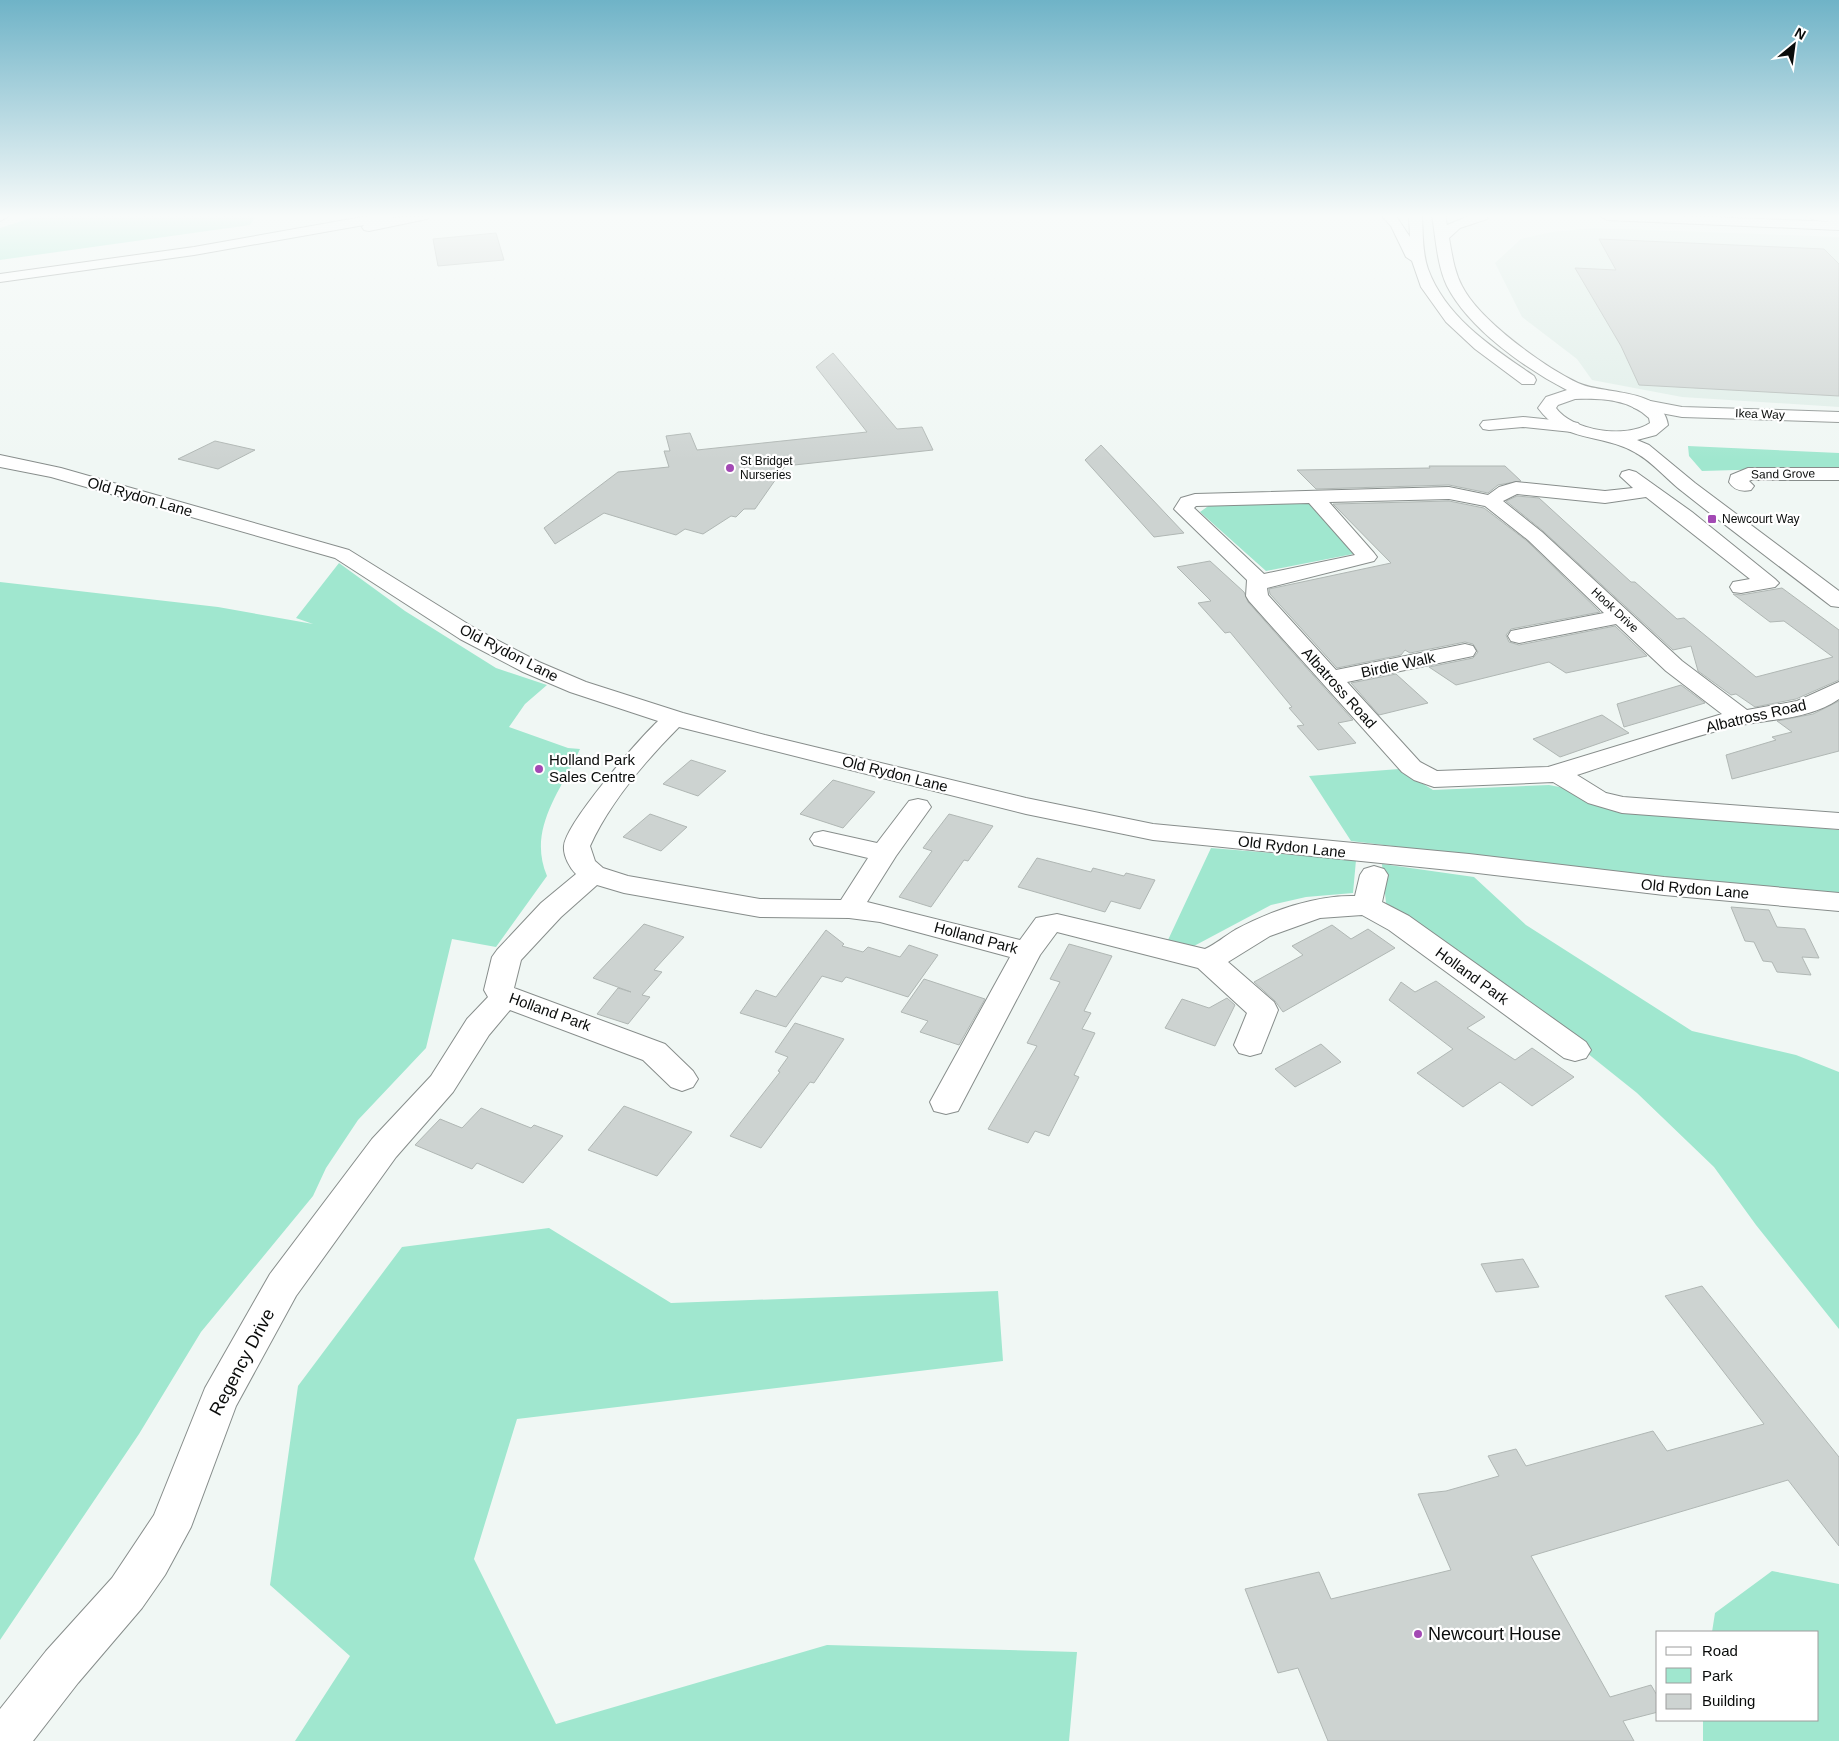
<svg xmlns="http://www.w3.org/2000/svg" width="1839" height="1741" font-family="Arial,sans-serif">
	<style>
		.built { fill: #deede7 }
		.green { fill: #a0e7cf }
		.building { fill: #cdd3d1; stroke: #b0b7b4 }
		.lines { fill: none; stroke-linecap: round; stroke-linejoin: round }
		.minor-casing { stroke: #878d8b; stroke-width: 2 }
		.tertiary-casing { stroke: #878d8b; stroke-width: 2 }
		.primary-casing { stroke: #878d8b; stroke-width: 2 }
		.minor { fill: #fff; fill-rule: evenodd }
		.tertiary { fill: #fff; fill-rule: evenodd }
		.primary { fill: #fff; fill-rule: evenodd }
		.poi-dot { fill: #a349b4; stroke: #fff; stroke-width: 2 }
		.labels { text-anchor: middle; stroke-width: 4.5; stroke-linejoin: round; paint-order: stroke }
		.far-street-label { font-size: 12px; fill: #0a0c0b; stroke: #fff }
		.far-poi-label { font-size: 12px; fill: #0a0c0b; stroke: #fff; text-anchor: start }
		.street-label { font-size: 15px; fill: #0a0c0b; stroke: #fff }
		.poi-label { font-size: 15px; fill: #0a0c0b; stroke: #fff; text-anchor: start }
		.near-street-label { font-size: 18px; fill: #0a0c0b; stroke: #fff }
		.near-poi-label { font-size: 18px; fill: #0a0c0b; stroke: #fff; text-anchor: start }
	</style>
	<rect width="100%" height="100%" fill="#f0f7f4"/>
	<path class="built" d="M 1594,228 L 1839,237 L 1839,407 L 1682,397 L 1592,380 L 1577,359 L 1522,317 L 1495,263 L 1521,239 L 1552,232 Z"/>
	<path class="green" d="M 37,216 L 256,216 L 250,225 L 0,260 L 0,228 Z
		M 1688,446 L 1839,453 L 1839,471 L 1771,469 L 1702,471 L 1689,456 Z
		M 1312,501 L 1358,553 L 1266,571 L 1200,512 L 1214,502 Z
		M 339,563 L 405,611 L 496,668 L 547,685 L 525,704 L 509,727 L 568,748 L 580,749 C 561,791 527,829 547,876 L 496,947 L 452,939 L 426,1048 L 358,1120 L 326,1168 L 313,1196 L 201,1332 L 139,1434 L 0,1640 L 0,582 L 218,607 L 313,624 L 296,618 Z
		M 1399,769 L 1433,790 L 1549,785 L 1722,818 L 1839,830 L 1839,895 L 1657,878 L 1351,841 L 1309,776 Z
		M 1211,848 L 1356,860 L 1353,893 L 1306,897 L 1271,905 L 1194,946 L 1168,940 Z
		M 1382,864 L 1474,877 L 1526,925 L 1692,1031 L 1796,1055 L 1839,1072 L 1839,1329 L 1756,1225 L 1714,1167 L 1637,1093 L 1477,965 L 1386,903 Z
		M 549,1228 L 671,1303 L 998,1291 L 1003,1361 L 517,1419 L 474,1559 L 556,1724 L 827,1645 L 1077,1652 L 1069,1741 L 295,1741 L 350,1656 L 270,1585 L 298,1386 L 402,1247 Z
		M 1772,1571 L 1839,1584 L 1839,1741 L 1703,1741 L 1703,1720 L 1818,1720 L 1818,1632 L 1712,1632 L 1715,1613 Z"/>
	<path class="building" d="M 496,233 L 504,260 L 438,266 L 433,239 Z
		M 1599,239 L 1824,249 L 1839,264 L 1839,396 L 1639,385 L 1621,346 L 1575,268 L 1616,270 Z
		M 833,353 L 897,429 L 922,427 L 933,450 L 785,466 L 755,509 L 744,509 L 736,517 L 731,516 L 703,534 L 685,529 L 676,535 L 604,513 L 555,544 L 544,528 L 618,472 L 669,467 L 664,451 L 670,451 L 666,436 L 690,433 L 697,450 L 867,432 L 816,367 Z
		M 215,441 L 255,450 L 218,469 L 178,459 Z
		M 1101,445 L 1184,533 L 1154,537 L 1085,460 Z
		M 1429,466 L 1505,466 L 1521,481 L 1498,485 L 1488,493 L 1449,485 L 1316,489 L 1297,470 L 1430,468 Z
		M 1517,496 L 1539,498 L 1631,582 L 1635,582 L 1677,619 L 1684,618 L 1756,677 L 1833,657 L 1784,621 L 1770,622 L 1733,594 L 1741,595 L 1782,588 L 1839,630 L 1839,680 L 1796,699 L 1755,707 L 1736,694 L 1731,695 L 1698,671 L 1691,646 L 1673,650 L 1543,531 L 1506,501 Z
		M 1449,501 L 1484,508 L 1527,541 L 1600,612 L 1511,629 L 1506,635 L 1509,642 L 1519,645 L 1615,626 L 1647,656 L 1566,673 L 1549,662 L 1456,685 L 1429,667 L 1473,658 L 1478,652 L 1473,644 L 1465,642 L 1410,653 L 1405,650 L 1401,655 L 1337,668 L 1270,594 L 1269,589 L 1391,563 L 1333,504 Z
		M 1210,561 L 1244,592 L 1248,602 L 1353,720 L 1338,723 L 1356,743 L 1318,750 L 1297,726 L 1304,725 L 1289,708 L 1292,707 L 1230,632 L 1225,633 L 1198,603 L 1211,601 L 1177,567 Z
		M 1396,674 L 1428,703 L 1379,715 L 1351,683 Z
		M 1681,685 L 1705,703 L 1624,727 L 1617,704 Z
		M 1839,701 L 1839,751 L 1732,779 L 1726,755 L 1776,740 L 1772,737 L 1792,732 L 1777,721 L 1813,714 Z
		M 1602,715 L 1629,733 L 1560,757 L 1533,739 Z
		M 691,760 L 726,771 L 698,796 L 663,784 Z
		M 833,780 L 875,792 L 843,828 L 800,814 Z
		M 650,814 L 687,827 L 661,851 L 623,837 Z
		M 949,814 L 993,826 L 968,861 L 964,860 L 931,907 L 899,897 L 932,851 L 923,848 Z
		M 1037,858 L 1091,872 L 1093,868 L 1124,876 L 1126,873 L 1155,880 L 1140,909 L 1111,901 L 1105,912 L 1018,887 Z
		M 1731,907 L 1769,910 L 1777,927 L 1805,929 L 1819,958 L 1802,957 L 1811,975 L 1777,972 L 1772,962 L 1763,961 L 1754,942 L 1745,941 Z
		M 644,924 L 684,937 L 654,970 L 662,972 L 642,995 L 650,997 L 628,1024 L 597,1014 L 618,988 L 631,992 L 593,978 Z
		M 1332,925 L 1351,939 L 1368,929 L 1395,948 L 1283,1012 L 1275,1001 L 1254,982 L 1303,955 L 1292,946 Z
		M 826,930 L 844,944 L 842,946 L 863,952 L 868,947 L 900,957 L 909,945 L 938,955 L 908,997 L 846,977 L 842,982 L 822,976 L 786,1027 L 740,1013 L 756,990 L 776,997 Z
		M 1069,944 L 1112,956 L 1084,1011 L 1091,1013 L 1082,1029 L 1095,1033 L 1074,1075 L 1079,1077 L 1049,1136 L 1035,1131 L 1028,1143 L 988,1129 L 1037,1046 L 1027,1043 L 1060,982 L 1050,979 Z
		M 924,979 L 985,999 L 959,1045 L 920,1032 L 928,1021 L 901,1012 Z
		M 1436,981 L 1485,1017 L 1467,1028 L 1515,1060 L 1532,1048 L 1574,1077 L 1532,1106 L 1500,1082 L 1463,1107 L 1417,1073 L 1453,1049 L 1389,1000 L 1401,982 L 1415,992 Z
		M 1227,998 L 1235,1005 L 1215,1046 L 1165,1028 L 1182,999 L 1209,1008 Z
		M 795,1023 L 844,1039 L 814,1083 L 810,1082 L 761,1148 L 730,1136 L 780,1072 L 778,1071 L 788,1057 L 775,1052 Z
		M 1321,1044 L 1341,1062 L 1295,1087 L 1275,1069 Z
		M 624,1106 L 692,1132 L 657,1176 L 588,1150 Z
		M 481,1108 L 531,1128 L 534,1125 L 563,1136 L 523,1183 L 477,1163 L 472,1169 L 415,1145 L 440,1119 L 462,1128 Z
		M 1523,1259 L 1539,1287 L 1496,1292 L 1481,1264 Z
		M 1702,1286 L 1839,1457 L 1839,1546 L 1788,1480 L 1531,1556 L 1610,1697 L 1651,1685 L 1658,1697 L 1658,1712 L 1623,1721 L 1634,1741 L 1328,1741 L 1298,1668 L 1278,1673 L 1245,1589 L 1319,1572 L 1331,1599 L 1451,1570 L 1418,1494 L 1446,1491 L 1499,1476 L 1488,1456 L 1516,1449 L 1526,1466 L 1653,1431 L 1667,1451 L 1764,1424 L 1665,1296 Z"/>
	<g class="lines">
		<defs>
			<path id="minor" d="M 1807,216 L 1839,216 L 1839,223 L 1814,220 Z
				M 1640,399 L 1682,407 L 1839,412 L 1839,422 L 1682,417 L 1634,408 L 1631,404 L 1634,400 Z
				M 1523,417 L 1572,422 L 1578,423 L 1581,427 L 1578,431 L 1572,432 L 1523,427 L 1489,430 L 1483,429 L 1480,425 L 1483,421 Z
				M 0,455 L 61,468 L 349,550 L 476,629 L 539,662 L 586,682 L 683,713 L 765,735 L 1026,798 L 1153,824 L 1469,854 L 1664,877 L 1839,893 L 1839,911 L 1664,895 L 1469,872 L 1153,840 L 1026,814 L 679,727 C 646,760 609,804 590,846 L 595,861 L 603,868 L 628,876 L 760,899 L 841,900 L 868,858 L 814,845 L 810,839 L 814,833 L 823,831 L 877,843 L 909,801 L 918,799 L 927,801 L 931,807 L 896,856 L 867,902 L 1020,940 L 1036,918 L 1057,914 L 1205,949 C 1216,944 1225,936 1235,930 C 1270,911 1315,895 1355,896 L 1360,875 L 1364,869 L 1374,866 L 1384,869 L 1388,875 L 1382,902 L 1409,916 L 1586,1042 L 1591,1050 L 1586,1058 L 1575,1061 L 1564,1058 L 1389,930 L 1362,915 L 1320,918 L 1270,936 L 1228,962 L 1274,1002 L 1278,1010 L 1261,1053 L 1250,1056 L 1239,1053 L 1234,1045 L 1247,1013 L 1198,968 L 1057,932 L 1040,955 L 958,1111 L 946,1114 L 934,1111 L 930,1102 L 1010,957 L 880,922 L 849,918 L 760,917 L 624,893 L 597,885 L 561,917 L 521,960 L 514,988 L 665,1044 L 693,1071 L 698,1079 L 693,1087 L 682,1091 L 671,1087 L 643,1060 L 510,1010 L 489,1035 L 453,1092 L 396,1157 L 296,1296 L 236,1406 L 191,1527 L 165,1575 L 142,1608 L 78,1683 L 33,1741 L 0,1741 L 0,1709 L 46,1651 L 112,1578 L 154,1515 L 205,1388 L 270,1274 L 372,1139 L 431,1076 L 467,1019 L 488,997 L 484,990 L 492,957 L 497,950 L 541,903 L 576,874 C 570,868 563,856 564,846 C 565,824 639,739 658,721 L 570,692 L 523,672 L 460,639 L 335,558 L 51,477 L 0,467 Z
				M 1748,468 L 1839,468 L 1839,480 L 1751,480 L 1749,481 L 1754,486 L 1751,490 C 1741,492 1734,490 1729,482 L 1731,475 Z
				M 1629,470 L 1636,472 L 1692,512 L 1775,579 L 1779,583 L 1775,587 L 1741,593 L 1733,592 L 1730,587 L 1733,582 L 1750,579 L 1646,497 L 1605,503 L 1517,494 L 1503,501 L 1542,532 L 1682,661 L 1747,710 L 1797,701 L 1839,682 L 1839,699 C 1805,722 1765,718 1728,728 C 1677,741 1627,759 1577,775 L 1606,793 L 1623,797 L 1839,813 L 1839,829 L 1622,813 L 1588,803 L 1553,782 L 1434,787 L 1414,780 L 1402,772 L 1249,601 L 1246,596 L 1247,580 L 1174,509 L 1181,498 L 1195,494 L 1449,487 L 1488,495 L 1499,487 L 1516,482 L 1605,491 L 1633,488 L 1620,476 L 1622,472 ZM 1449,499 L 1485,506 L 1528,540 L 1604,613 L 1511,631 L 1508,636 L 1511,641 L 1519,643 L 1616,624 L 1666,671 L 1722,714 L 1548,767 L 1437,771 L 1420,762 L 1347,682 L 1473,656 L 1476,651 L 1473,646 L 1465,644 L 1336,670 L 1268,595 L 1267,588 L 1374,561 L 1377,557 L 1374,553 L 1329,502 ZM 1309,503 L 1355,555 L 1264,574 L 1194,508 L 1196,506 Z"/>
			<path id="tertiary" d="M 1382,216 L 1396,216 L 1410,237 L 1409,216 L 1422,216 C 1423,233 1422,252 1428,269 C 1446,318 1493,348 1534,376 L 1536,380 L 1534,384 L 1522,384 L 1475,349 L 1446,322 L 1421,287 L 1412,261 L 1406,257 L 1391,226 Z
				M 1432,216 L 1445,216 L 1447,225 L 1469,216 L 1488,216 L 1487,219 L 1460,228 L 1449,238 C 1452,254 1454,271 1462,286 C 1479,320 1543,366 1578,383 C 1603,395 1663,387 1668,425 L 1656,435 L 1637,440 L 1649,445 L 1695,483 L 1839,591 L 1839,607 L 1831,606 C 1782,568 1732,531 1683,492 C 1667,480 1653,462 1636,453 C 1603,433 1563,443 1538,408 L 1546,397 L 1567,390 C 1526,369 1469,329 1447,286 C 1437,265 1436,239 1432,216 ZM 1575,399 C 1601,398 1629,399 1649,418 L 1650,423 C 1626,439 1573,431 1556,408 L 1558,405 Z"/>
			<path id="primary" d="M 0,216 L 9,216 L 0,221 Z
				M 368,216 L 393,216 L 392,218 L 429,216 L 427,219 L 369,231 L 364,230 L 362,227 L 364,225 L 194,255 L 0,282 L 0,274 L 194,247 Z
				M 1600,216 L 1680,216 L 1839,222 L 1839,230 L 1607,220 Z"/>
		</defs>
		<use href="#minor" class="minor-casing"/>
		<use href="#tertiary" class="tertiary-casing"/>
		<use href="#primary" class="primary-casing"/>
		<use href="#minor" class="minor"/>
		<use href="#tertiary" class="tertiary"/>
		<use href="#primary" class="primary"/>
	</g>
	<linearGradient id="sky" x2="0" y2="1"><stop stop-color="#6fb3c7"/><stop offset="0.47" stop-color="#f8fbfa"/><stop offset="1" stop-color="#f8fbfa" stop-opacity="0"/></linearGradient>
	<rect width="1839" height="460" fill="url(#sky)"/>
	<g class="poi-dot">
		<circle cx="730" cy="468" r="5"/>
		<rect x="1707" y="514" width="10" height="10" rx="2.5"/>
		<circle cx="539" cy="769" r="5"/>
		<circle cx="1418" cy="1634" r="5"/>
	</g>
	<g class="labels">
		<g class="far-street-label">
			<text transform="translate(1760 414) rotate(2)" y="4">Ikea Way</text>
			<text transform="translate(1783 474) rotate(-1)" y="4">Sand Grove</text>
			<text transform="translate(1615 610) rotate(43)" y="4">Hook Drive</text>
		</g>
		<g class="far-poi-label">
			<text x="740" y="465">St Bridget<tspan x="740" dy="14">Nurseries</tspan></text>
			<text x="1722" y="523">Newcourt Way</text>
		</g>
		<g class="street-label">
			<text transform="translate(140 497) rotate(16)" y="5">Old Rydon Lane</text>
			<text transform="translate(509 653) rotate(27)" y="5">Old Rydon Lane</text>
			<text transform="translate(1398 665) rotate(-12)" y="5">Birdie Walk</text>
			<text transform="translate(1339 688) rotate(48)" y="5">Albatross Road</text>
			<text transform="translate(1756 716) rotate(-13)" y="5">Albatross Road</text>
			<text transform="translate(895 774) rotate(14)" y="5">Old Rydon Lane</text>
			<text transform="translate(1292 847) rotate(6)" y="5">Old Rydon Lane</text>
			<text transform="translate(1695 889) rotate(5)" y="5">Old Rydon Lane</text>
			<text transform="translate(976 938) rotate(15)" y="5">Holland Park</text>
			<text transform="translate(1472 976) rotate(36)" y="5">Holland Park</text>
			<text transform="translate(550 1012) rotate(20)" y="5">Holland Park</text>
		</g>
		<g class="poi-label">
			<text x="549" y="765">Holland Park<tspan x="549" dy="17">Sales Centre</tspan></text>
		</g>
		<g class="near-street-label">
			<text transform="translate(242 1362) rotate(-62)" y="6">Regency Drive</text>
		</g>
		<g class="near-poi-label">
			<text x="1428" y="1640">Newcourt House</text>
		</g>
	</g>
	<rect x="1656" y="1631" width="162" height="90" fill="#ffffff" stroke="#9d9e9d"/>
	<rect x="1666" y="1647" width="25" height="8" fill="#ffffff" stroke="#9d9e9d"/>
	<text x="1702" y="1656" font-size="15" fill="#0a0c0b">Road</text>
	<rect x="1666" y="1668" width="25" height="15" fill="#a0e7cf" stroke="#9d9e9d"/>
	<text x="1702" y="1681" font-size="15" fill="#0a0c0b">Park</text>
	<rect x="1666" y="1694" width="25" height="15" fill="#cdd3d1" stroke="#9d9e9d"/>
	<text x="1702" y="1706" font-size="15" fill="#0a0c0b">Building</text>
	<g transform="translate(1794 45) rotate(29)" stroke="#ffffff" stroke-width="4" paint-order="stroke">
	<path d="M0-4L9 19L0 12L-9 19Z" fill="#0a0c0b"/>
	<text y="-8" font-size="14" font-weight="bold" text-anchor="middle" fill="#0a0c0b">N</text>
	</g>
</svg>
